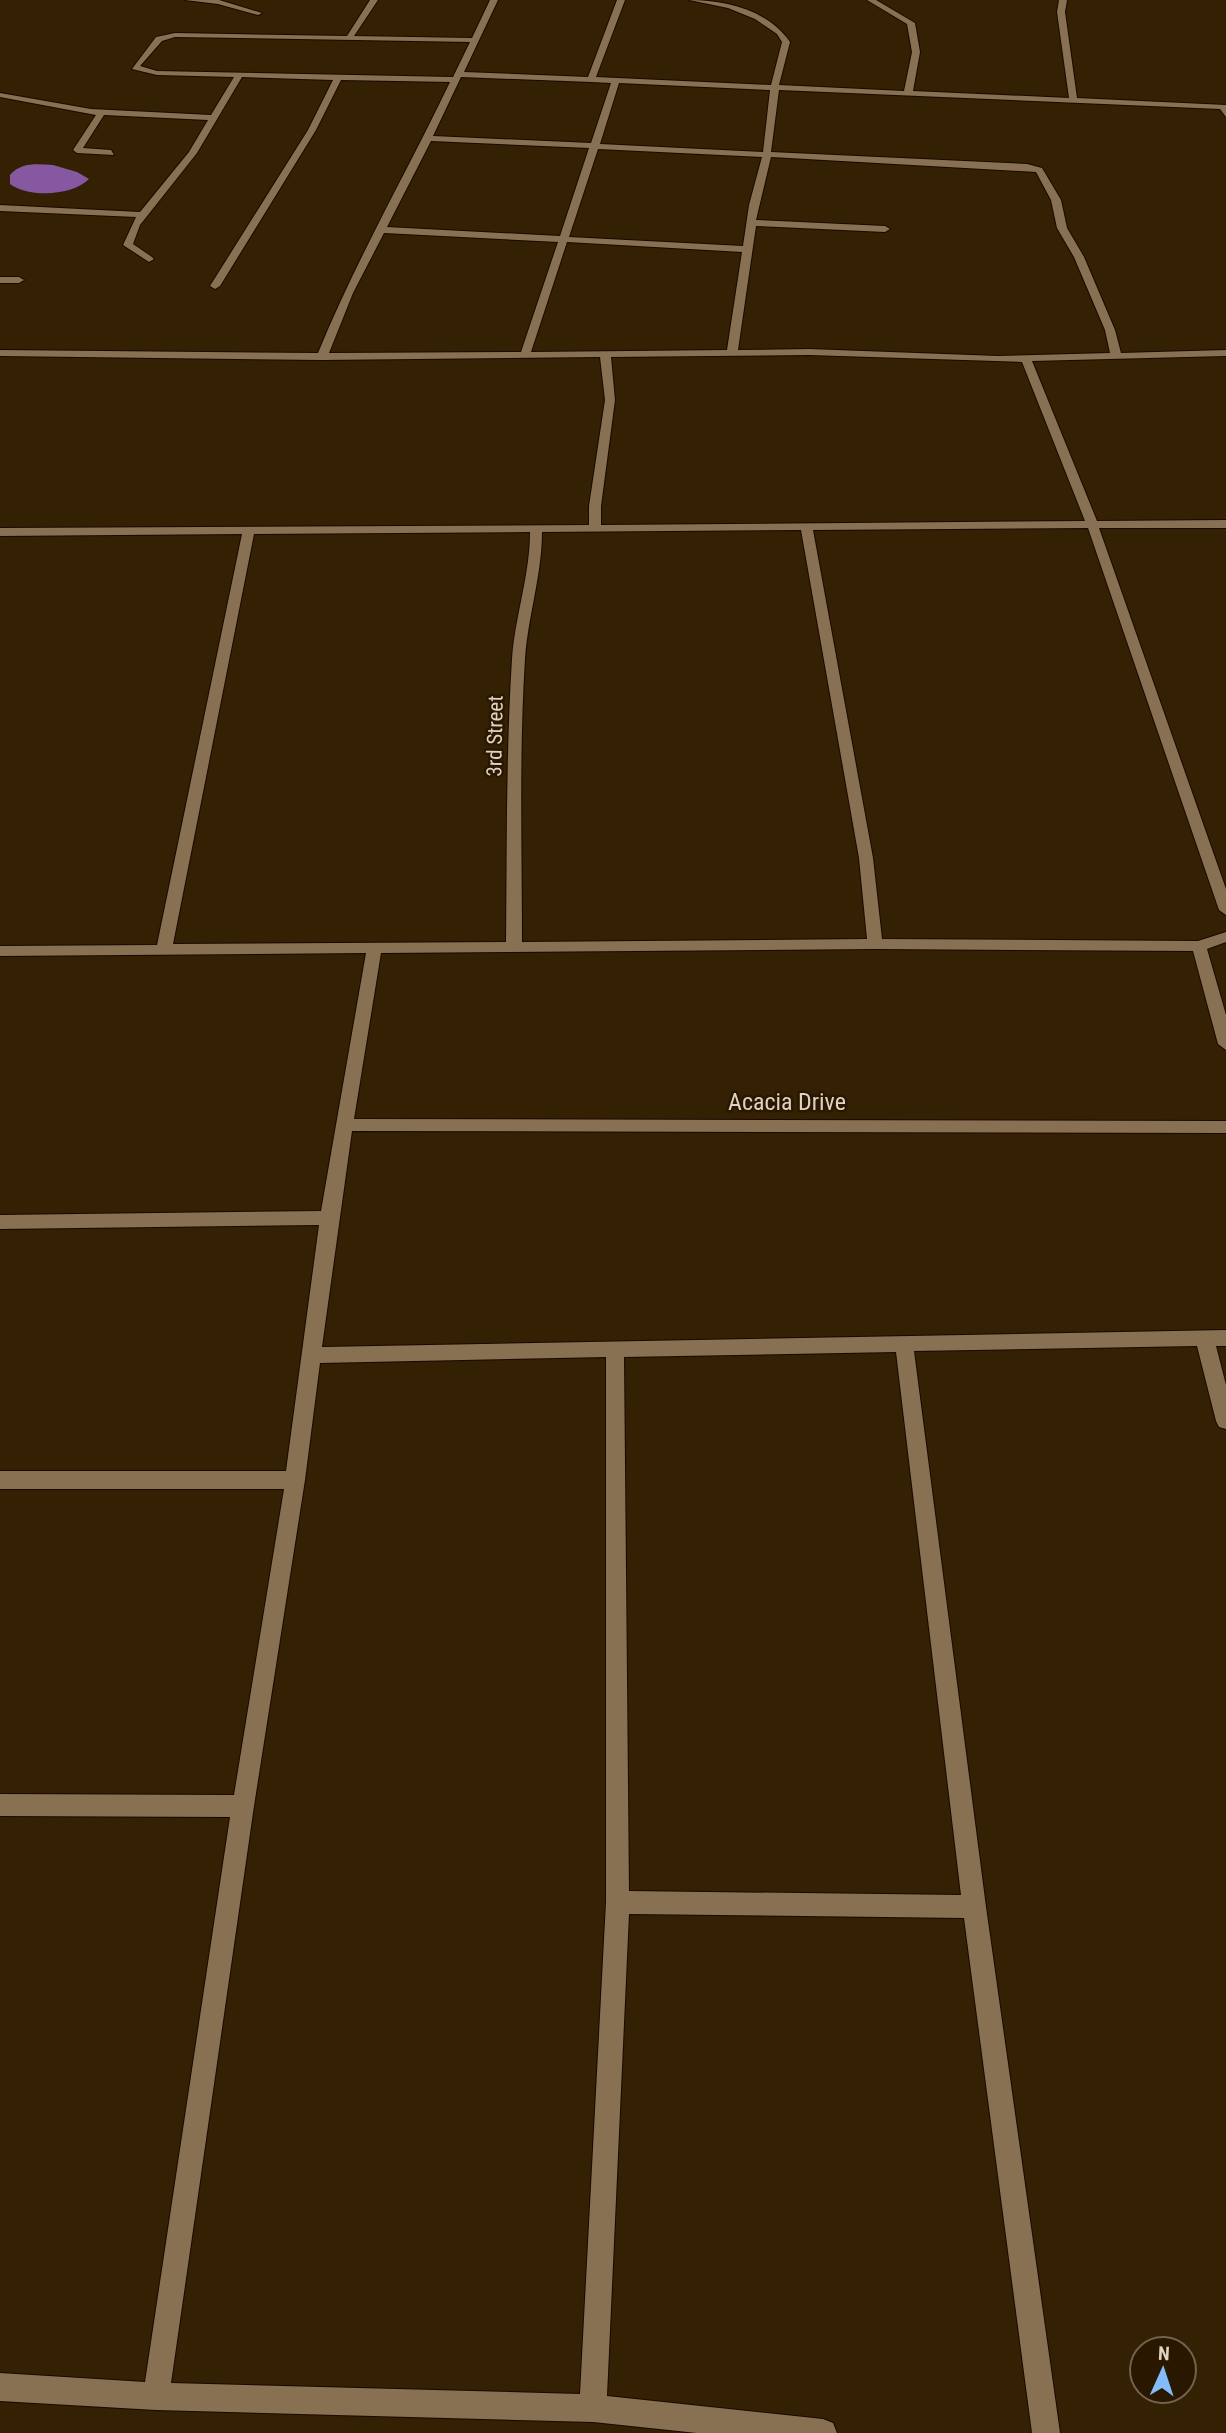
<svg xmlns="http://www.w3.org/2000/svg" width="1226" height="2433" font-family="'Roboto Condensed',sans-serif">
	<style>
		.water { fill: #8658a1 }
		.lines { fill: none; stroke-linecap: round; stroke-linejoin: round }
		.street-casing { stroke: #190a00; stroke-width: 2 }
		.street { fill: #887052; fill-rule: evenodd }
		.labels { text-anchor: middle; stroke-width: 5; stroke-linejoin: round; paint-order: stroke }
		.far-street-label { font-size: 21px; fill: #dfd2c2; stroke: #2a1700 }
		.street-label { font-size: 24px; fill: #dfd2c2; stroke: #2a1700 }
	</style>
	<rect width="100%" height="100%" fill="#342003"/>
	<path class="water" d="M 53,165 L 77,172 L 89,179 C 72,196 29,198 10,184 L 10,175 C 21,162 37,164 53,165 Z"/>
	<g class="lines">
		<defs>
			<path id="street" d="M 185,0 L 219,0 L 262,13 L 258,15 L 218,4 Z
				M 370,0 L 378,0 L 354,36 L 472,38 L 490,0 L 498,0 L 464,72 L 588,77 L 617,0 L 625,0 L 596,77 L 771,85 L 782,42 L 777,34 L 755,19 L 728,8 L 689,0 C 726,0 768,10 790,42 L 779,85 L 904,91 L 912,52 L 907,24 L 867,0 L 876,0 L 915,23 L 920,52 L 913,91 L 1069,98 L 1057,12 L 1059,0 L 1067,0 L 1065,12 L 1077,98 L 1226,105 L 1226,117 L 1220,109 L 779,90 L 771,152 L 1027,164 L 1042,168 L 1061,200 L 1067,228 L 1084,257 L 1115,330 L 1121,353 L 1226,350 L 1226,356 L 1032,361 L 1097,521 L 1226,520 L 1226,528 L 1099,528 L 1226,889 L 1226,915 L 1219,910 L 1088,528 L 813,530 L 873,858 L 882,939 L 1198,941 L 1226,932 L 1226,942 L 1207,949 L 1226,1015 L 1226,1050 L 1218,1044 L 1193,951 L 875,949 L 381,953 L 354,1119 L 1226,1121 L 1226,1133 L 352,1131 L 322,1347 L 1226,1330 L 1226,1346 L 1216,1346 L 1226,1385 L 1226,1429 L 1219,1427 L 1216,1421 L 1197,1346 L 914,1351 L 986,1907 L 1060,2433 L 1032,2433 L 964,1918 L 629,1914 L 607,2396 L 823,2419 L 833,2423 L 837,2433 L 697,2433 L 593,2422 L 156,2410 L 0,2401 L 0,2373 L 145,2382 L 230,1817 L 0,1816 L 0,1794 L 234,1795 L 284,1489 L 0,1489 L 0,1471 L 286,1471 L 319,1225 L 0,1229 L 0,1215 L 321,1211 L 366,953 L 0,956 L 0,946 L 157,945 L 242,534 L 0,536 L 0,528 L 589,525 L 589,506 L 605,400 L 600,357 L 322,360 L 0,356 L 0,350 L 318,353 C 356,260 407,172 450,82 L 341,80 L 316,130 L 220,286 L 215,289 L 210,286 L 308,130 L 333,80 L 242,77 L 197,153 L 140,225 L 133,244 L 152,257 L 154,259 L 149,262 L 123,245 L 136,217 L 0,211 L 0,205 L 140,212 L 189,152 L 208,120 L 104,115 L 83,148 L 111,150 L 114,155 L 77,153 L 73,150 L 96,115 L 0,97 L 0,93 L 91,109 L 211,115 L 234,77 L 157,75 L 132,69 L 156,37 L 175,33 L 347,36 ZM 175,37 L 470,42 L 453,77 L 157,71 L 140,66 L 162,41 ZM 461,77 L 591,82 L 611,83 L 591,143 L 433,136 ZM 619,83 L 770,90 L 763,152 L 600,144 ZM 431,141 L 589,148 L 560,236 L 387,227 ZM 598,149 L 762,157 L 749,205 L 743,246 L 569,237 ZM 771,157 L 1036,172 L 1051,200 L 1057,228 L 1074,257 L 1105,330 L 1110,353 L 998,356 L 809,349 L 738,350 L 756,226 L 885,232 L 890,229 L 885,226 L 756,220 ZM 384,233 L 558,242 L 521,352 L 329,353 L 353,293 ZM 567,242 L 742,252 L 727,350 L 531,352 ZM 809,355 L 1022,362 L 1085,521 L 601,525 L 601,506 L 615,400 L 611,357 ZM 801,530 L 859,858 L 867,939 L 522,942 C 522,847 519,753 525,659 C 528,616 542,575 542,532 ZM 530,532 C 530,575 515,616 512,659 C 506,753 507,847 506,942 L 173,944 L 254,534 ZM 896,1352 L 961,1895 L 629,1891 L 624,1357 ZM 606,1357 L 606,1902 L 580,2394 L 171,2383 L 254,1806 L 305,1480 L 320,1363 Z
				M 0,277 L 19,277 L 24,280 L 19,283 L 0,283 Z"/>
		</defs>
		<use href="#street" class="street-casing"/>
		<use href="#street" class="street"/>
	</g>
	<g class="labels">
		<g class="far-street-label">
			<text transform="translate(495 736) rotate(-89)" y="7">3rd Street</text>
		</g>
		<g class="street-label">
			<text x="787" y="1110">Acacia Drive</text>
		</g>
	</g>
	<g transform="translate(1163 2370) rotate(3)"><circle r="33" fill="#2a1700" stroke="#72624e" stroke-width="2"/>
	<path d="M0-5L12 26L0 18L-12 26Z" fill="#84bcfb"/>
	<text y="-10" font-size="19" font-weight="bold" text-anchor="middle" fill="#dfd2c2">N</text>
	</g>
</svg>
